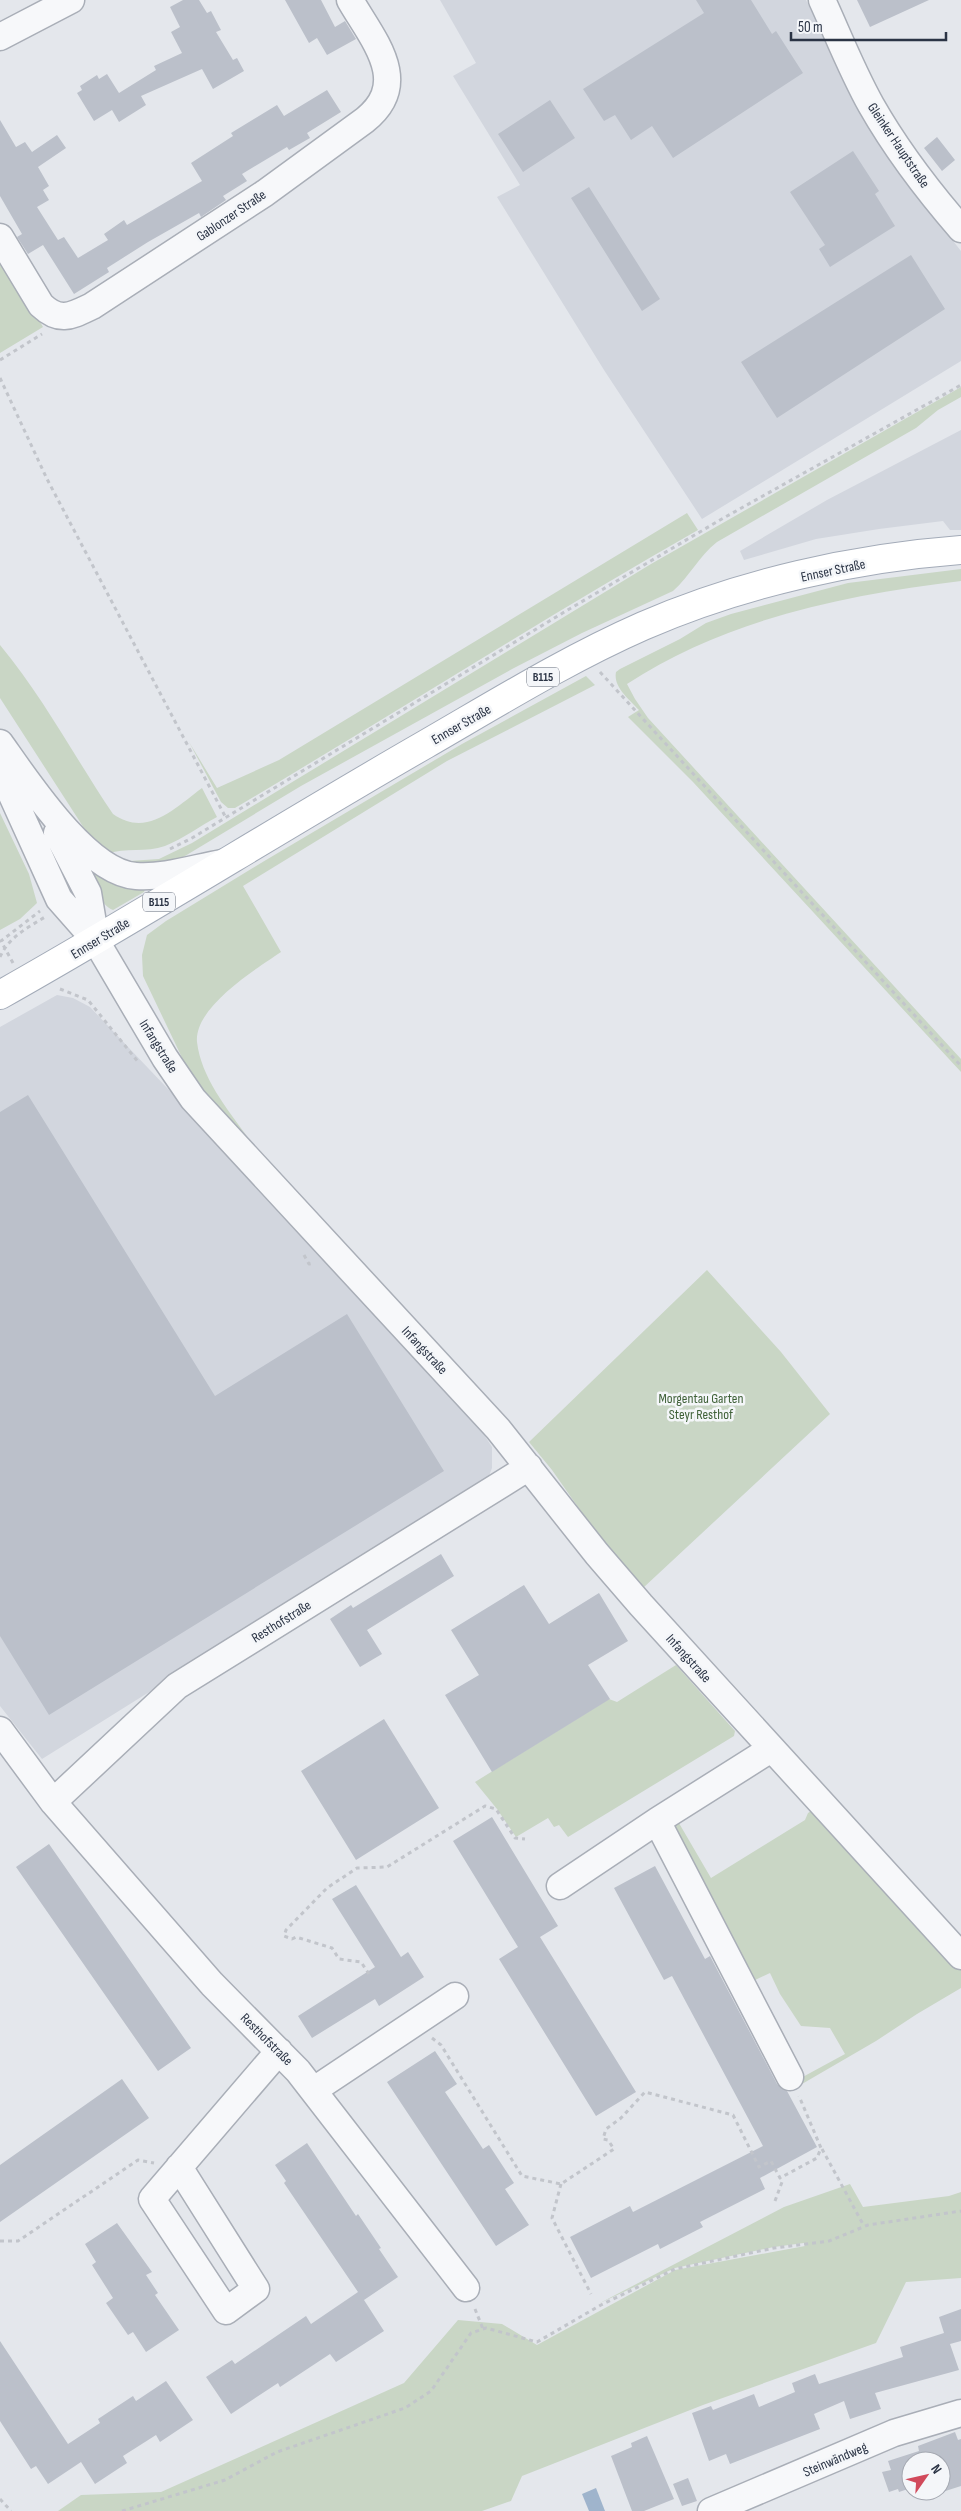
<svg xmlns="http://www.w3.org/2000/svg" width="961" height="2511" font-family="'Sofia Sans Condensed',sans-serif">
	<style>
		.built { fill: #d2d6de }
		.green { fill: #c9d6c5 }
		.water { fill: #9fb4cc }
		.building { fill: #bbc0ca }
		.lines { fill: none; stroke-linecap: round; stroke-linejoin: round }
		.minor-casing { stroke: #a9aeb7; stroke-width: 29 }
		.major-casing { stroke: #a3abb8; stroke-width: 30 }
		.path { stroke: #c2c5cb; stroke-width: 3; stroke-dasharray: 4 4; stroke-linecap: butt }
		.minor { stroke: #f7f8fa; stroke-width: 26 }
		.major { stroke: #fff; stroke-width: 28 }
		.labels { text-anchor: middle; stroke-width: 5; stroke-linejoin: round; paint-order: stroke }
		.shield { fill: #f4f6f9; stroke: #676e7b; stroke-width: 1 }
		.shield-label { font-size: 12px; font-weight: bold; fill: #2b3445 }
		.street-label { font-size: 14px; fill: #2b3445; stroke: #f4f6f9 }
		.park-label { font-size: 14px; fill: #3f6138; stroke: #f4f6f9 }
	</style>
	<rect width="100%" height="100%" fill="#e4e7ec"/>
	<path class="built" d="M 440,0 L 806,0 L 870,128 L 904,179 L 961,251 L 961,361 L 702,519 L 604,370 L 497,197 L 520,185 L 453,76 L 476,63 Z
		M 961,430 L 961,530 L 950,530 L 943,521 L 879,529 L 816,539 L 744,560 L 740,551 L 827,500 Z
		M 57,995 L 73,998 L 90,1007 L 347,1277 L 479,1427 L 492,1447 L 492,1468 L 487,1481 L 42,1759 L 0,1706 L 0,1027 Z"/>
	<path class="green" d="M 0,251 L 43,327 L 0,353 Z
		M 961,387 L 961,397 L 938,410 L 916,428 L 717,542 C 699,556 690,576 673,591 L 582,633 L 514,668 L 301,786 L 180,859 L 149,867 L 129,861 L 159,859 L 192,843 L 651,564 Z
		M 687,513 L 698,530 C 542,619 390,716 235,808 L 228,808 L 221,802 L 189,742 L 217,788 L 279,760 Z
		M 961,569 L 961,581 C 845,595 726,619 627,684 L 635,699 L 648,718 L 961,1059 L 961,1072 L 693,782 L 628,717 L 639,710 C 629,699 613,687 616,672 L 620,669 L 680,639 L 706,623 L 731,614 L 848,583 Z
		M 0,645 C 44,698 75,758 113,814 C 147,838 175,808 202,788 L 217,817 C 200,826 183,839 165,846 C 146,853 126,847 106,854 L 93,842 L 0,698 Z
		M 586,676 L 595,685 L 447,761 L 243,886 L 281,952 C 256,969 194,1007 197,1042 C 201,1077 227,1109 247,1136 L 209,1098 L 186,1066 L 143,976 L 142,955 L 147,935 L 166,921 L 266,860 L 462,744 Z
		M 0,813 L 29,874 L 37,903 L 20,919 L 0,930 Z
		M 89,866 L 145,889 L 144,892 L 113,910 C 98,904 94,880 89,866 Z
		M 707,1270 L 781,1352 L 830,1414 L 643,1588 L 601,1540 L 552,1470 L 529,1442 Z
		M 676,1665 L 735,1731 L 734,1736 L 568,1837 L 559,1825 L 554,1827 L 548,1818 L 516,1837 L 497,1809 L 475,1782 L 609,1699 L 617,1702 Z
		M 817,1807 L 961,1964 L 961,1988 L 917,2014 L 876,2041 L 802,2084 L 799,2079 L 845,2054 L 830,2028 L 801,2026 L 780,1994 L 770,1973 L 753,1981 L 674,1827 L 676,1818 L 711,1878 L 805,1820 L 808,1813 Z
		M 850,2184 L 863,2207 L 949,2196 L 961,2192 L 961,2278 L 906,2282 L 876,2343 L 703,2405 L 522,2476 L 511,2501 L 482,2511 L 58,2511 L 81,2495 L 161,2492 L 404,2383 L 458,2320 L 502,2324 L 537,2345 L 675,2270 L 805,2246 L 804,2243 L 774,2247 L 675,2268 L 598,2304 L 784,2207 Z"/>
	<path class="water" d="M 596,2488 L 605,2511 L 589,2511 L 582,2494 Z"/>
	<path class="building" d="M 183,0 L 199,0 L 207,13 L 211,11 L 221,30 L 216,32 L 233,60 L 237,58 L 244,71 L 213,89 L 202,69 L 141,96 L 146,105 L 119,122 L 112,110 L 94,121 L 77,93 L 82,90 L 80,86 L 97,75 L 99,79 L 107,74 L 119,93 L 156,70 L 154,66 L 182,53 L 171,32 L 180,27 L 170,7 Z
		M 285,0 L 321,0 L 335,27 L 345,21 L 356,39 L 327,55 L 317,38 L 309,43 Z
		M 696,0 L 751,0 L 772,34 L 776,31 L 803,73 L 673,158 L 652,126 L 631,140 L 615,115 L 604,121 L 583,89 L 704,13 Z
		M 857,0 L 929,0 L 870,27 Z
		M 327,90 L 341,112 L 307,133 L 310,138 L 289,150 L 287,147 L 242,174 L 247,181 L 223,196 L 226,200 L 201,217 L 199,213 L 148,242 L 107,268 L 109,272 L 74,294 L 43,245 L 28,254 L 17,237 L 22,234 L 0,196 L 0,120 L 16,147 L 25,142 L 32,152 L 57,135 L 66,148 L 38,167 L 49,186 L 43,190 L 49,200 L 37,207 L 58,240 L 64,237 L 78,258 L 108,240 L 104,234 L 124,220 L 127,225 L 202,181 L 191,163 L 233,136 L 231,133 L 277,105 L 284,116 Z
		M 550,100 L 575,138 L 523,172 L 498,134 Z
		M 937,137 L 955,160 L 942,171 L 924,148 Z
		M 853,151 L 879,191 L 875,194 L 895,226 L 830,267 L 819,249 L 825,245 L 790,192 Z
		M 589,187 L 660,299 L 642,311 L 571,198 Z
		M 911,255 L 945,309 L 777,418 L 741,362 Z
		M 28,1095 L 215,1396 L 347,1314 L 444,1471 L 49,1715 L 0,1636 L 0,1112 Z
		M 441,1554 L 454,1576 L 367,1630 L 382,1654 L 360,1667 L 330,1619 L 351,1605 L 353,1608 Z
		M 524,1585 L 549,1624 L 599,1593 L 628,1641 L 588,1665 L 610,1699 L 492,1772 L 445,1695 L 479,1675 L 451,1630 Z
		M 384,1719 L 439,1808 L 356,1860 L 301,1771 Z
		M 492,1817 L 558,1926 L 540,1937 L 636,2092 L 596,2116 L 499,1959 L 518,1947 L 453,1841 Z
		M 49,1844 L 191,2048 L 158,2071 L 16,1867 Z
		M 655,1866 L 705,1959 L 710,1956 L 777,2084 L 787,2091 L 817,2147 L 760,2178 L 765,2189 L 700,2222 L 703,2227 L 660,2249 L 658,2244 L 591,2278 L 570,2237 L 630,2206 L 633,2212 L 763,2146 L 672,1976 L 664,1980 L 614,1888 Z
		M 356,1885 L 401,1957 L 408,1952 L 424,1977 L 379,2006 L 375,1999 L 312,2038 L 298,2016 L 375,1967 L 332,1899 Z
		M 435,2051 L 457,2084 L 445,2092 L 483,2149 L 489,2145 L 514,2183 L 505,2189 L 529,2225 L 496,2246 L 387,2082 Z
		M 122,2079 L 149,2118 L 0,2222 L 0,2165 Z
		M 307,2143 L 356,2216 L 358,2214 L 381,2248 L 379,2249 L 398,2277 L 364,2300 L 384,2331 L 336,2362 L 330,2354 L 280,2387 L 278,2383 L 231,2414 L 206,2377 L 232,2360 L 235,2364 L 306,2316 L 311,2324 L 358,2292 L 284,2183 L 286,2181 L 275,2165 Z
		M 117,2223 L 152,2272 L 146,2275 L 158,2293 L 155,2295 L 179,2330 L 146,2352 L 133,2332 L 128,2335 L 106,2303 L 113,2298 L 92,2265 L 96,2262 L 85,2244 Z
		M 961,2309 L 961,2341 L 950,2344 L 959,2370 L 875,2393 L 881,2409 L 850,2419 L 844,2401 L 814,2414 L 820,2429 L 730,2464 L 726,2454 L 709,2461 L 692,2413 L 711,2406 L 713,2410 L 754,2394 L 759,2407 L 795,2392 L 792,2383 L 815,2374 L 819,2384 L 903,2357 L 900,2347 L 944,2333 L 939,2317 Z
		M 0,2341 L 68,2444 L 100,2423 L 98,2419 L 133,2396 L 136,2401 L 166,2381 L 193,2420 L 160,2442 L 156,2435 L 123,2456 L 127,2463 L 95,2484 L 81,2462 L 48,2484 L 36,2466 L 31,2469 L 0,2421 Z
		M 955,2432 L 958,2440 L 961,2439 L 961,2486 L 933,2495 L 932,2491 L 941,2491 L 941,2461 L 911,2461 L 911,2488 L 899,2492 L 898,2489 L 889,2492 L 882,2472 L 891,2470 L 888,2461 L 919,2451 L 918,2446 Z
		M 647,2436 L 674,2499 L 644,2511 L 632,2511 L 611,2456 L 632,2447 L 631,2443 Z
		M 688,2478 L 697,2501 L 682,2506 L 673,2484 Z"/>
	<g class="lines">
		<defs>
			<path id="minor" d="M 822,0 C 838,35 852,71 871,105 C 896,149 928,191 961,229
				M 0,37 L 71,0
				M 0,237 L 41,305 C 60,323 71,316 92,306 L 265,193 L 365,120 C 412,82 373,40 350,0
				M 0,743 C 27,781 87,873 136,876 C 164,878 194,868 222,863
				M 0,769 L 59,899 L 96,941 L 165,1058 L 193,1099 L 498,1429 L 597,1554 L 641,1605 L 961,1956
				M 57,833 L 88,893 L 96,941
				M 0,1730 L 53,1802 L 212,1984 L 298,2071 L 466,2288
				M 53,1802 L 177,1686 L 529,1467
				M 657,1821 L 790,2077
				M 560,1886 L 657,1821 L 771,1749
				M 314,2090 L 455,1996
				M 179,2167 L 256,2289 L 226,2311 L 152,2199 L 279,2051
				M 711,2511 L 894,2433 L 961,2413"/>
			<path id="major" d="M 0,995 C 144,914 283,826 426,744 C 497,703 568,659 643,626 C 742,583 854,558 961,550"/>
		</defs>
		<use href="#minor" class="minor-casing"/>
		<use href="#major" class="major-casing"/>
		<path class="path" d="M 0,360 L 42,334
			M 0,378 L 47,479 L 226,818
			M 600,672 L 961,1066
			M 170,849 L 192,838 L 566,611 L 720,520 L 961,385
			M 0,957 C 9,937 27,928 45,917
			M 13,963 L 1,941 L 40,911
			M 60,989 L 88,1000 L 139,1063
			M 304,1255 L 309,1264 L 314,1263
			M 369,1974 L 361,1962 L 339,1959 L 332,1948 L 296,1937 L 292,1939 L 284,1936 L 286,1930 L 327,1888 L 357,1868 L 387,1867 L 485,1806 L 496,1809 L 515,1838 L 525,1839
			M 432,2038 L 441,2045 L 522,2176 L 561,2184 L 614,2149 L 608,2140 L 603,2139 L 606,2129 L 621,2118 L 645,2092 L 733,2115 L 759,2167 L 771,2161 L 780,2178 L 817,2158 L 821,2148 L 799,2096
			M 822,2149 L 864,2226
			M 561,2184 L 552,2218 L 591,2294
			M 775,2201 L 782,2182 L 780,2178
			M 0,2241 L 18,2241 L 138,2160 L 154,2163
			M 475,2309 L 483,2329
			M 0,2499 L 11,2511
			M 122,2511 L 225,2480 L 277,2452 L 405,2408 L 431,2391 L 471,2333 L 486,2328 L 537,2342 L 601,2305 L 675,2269 L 774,2248 L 829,2241 L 868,2225 L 961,2211"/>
		<use href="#minor" class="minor"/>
		<use href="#major" class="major"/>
	</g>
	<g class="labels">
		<g class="shield">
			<rect x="527" y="667.5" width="32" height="19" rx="4"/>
			<rect x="143" y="892.5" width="32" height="19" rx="4"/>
		</g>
		<g class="shield-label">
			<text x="543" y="681">B115</text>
			<text x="159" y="906">B115</text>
		</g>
		<g class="street-label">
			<text transform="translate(899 145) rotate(56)" y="5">Gleinker Hauptstraße</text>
			<text transform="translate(231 215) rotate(-34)" y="5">Gablonzer Straße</text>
			<text transform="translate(833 570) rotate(-12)" y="5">Ennser Straße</text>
			<text transform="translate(461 724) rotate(-30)" y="5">Ennser Straße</text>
			<text transform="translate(100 938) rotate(-31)" y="5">Ennser Straße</text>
			<text transform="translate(159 1046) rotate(58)" y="5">Infangstraße</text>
			<text transform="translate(425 1350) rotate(47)" y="5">Infangstraße</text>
			<text transform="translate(281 1621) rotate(-32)" y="5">Resthofstraße</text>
			<text transform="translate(689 1658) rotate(48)" y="5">Infangstraße</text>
			<text transform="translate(267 2039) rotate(45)" y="5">Resthofstraße</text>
			<text transform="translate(835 2459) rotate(-23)" y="5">Steinwändweg</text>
		</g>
		<g class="park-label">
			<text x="701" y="1403">Morgentau Garten<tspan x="701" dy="16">Steyr Resthof</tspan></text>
		</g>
	</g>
	<g transform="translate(926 2476) rotate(56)"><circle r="24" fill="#f4f6f9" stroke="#a4a8b1"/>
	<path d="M0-4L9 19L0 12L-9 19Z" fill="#d1495b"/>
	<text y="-8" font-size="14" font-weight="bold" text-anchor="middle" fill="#2b3445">N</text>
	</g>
	<path d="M791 32v8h155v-8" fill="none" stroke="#2b3445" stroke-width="2.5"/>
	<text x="798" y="32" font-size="15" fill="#2b3445" stroke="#f4f6f9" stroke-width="4" paint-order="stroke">50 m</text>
</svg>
